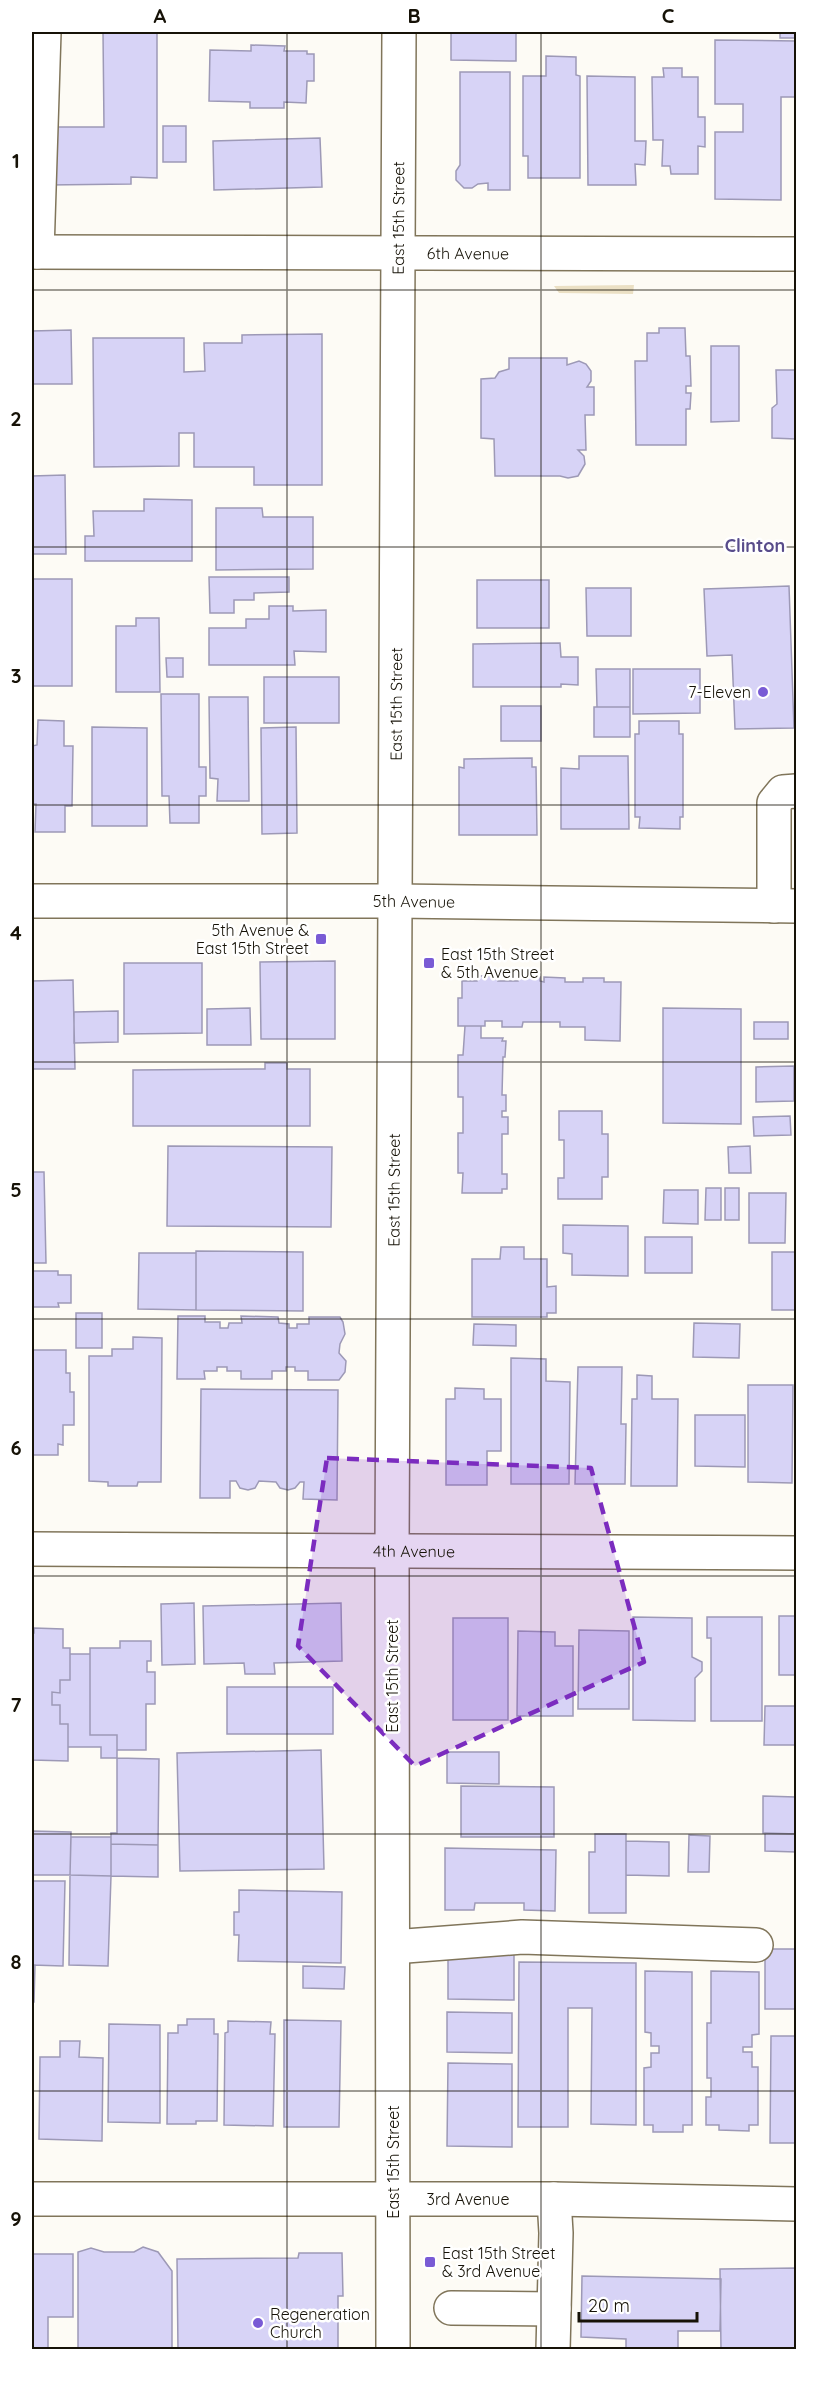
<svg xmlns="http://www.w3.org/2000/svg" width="828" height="2381" font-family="Quicksand,sans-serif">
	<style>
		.green { fill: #ebe0c4 }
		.building { fill: #d7d3f6; stroke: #9d99b6; stroke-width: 1.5 }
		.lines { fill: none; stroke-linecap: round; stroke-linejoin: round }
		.minor-casing { stroke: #80755a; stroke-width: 36 }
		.major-casing { stroke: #80755a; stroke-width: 36 }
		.minor { stroke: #fff; stroke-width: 33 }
		.major { stroke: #fff; stroke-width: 33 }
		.marked { fill: #7b2cbf; fill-opacity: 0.2; stroke: #7b2cbf; stroke-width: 4.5; stroke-dasharray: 12 8; stroke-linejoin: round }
		.grid { fill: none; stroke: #161207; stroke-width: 1.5; stroke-opacity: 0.55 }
		.poi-dot { fill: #795bd5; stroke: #fff; stroke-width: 2 }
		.labels { text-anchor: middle; stroke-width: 5; stroke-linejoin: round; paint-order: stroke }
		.street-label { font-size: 16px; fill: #161207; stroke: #fff }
		.poi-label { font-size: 16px; fill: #161207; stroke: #fff; text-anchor: start }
		.neighbourhood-label { font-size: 18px; font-weight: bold; fill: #584c8b; stroke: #fff }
		.neatline { fill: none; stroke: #161207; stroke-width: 2 }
		.grid-label { font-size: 20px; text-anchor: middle; font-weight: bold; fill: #161207 }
	</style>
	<rect width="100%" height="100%" fill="#fdfbf5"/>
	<path class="green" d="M 634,285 L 633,294 L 559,293 L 554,286 Z"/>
	<path class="building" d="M 103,32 L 157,32 L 157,178 L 131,177 L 131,184 L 47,185 L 47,127 L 104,127 Z
		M 451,32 L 516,32 L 516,61 L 451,60 Z
		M 780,32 L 796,32 L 796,38 L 780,38 Z
		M 715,40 L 796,41 L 796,97 L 781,97 L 781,200 L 715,199 L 715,132 L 743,132 L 743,104 L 715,104 Z
		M 251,45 L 285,46 L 284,51 L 307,51 L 307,54 L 314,54 L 314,81 L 307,81 L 306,103 L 284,102 L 284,108 L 250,108 L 250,102 L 209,101 L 210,50 L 251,51 Z
		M 546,56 L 576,57 L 576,75 L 580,76 L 580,178 L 528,178 L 528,156 L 523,156 L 523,76 L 546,76 Z
		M 663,68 L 682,68 L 682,77 L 698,77 L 698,117 L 705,117 L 705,147 L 698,146 L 698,174 L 671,174 L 670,166 L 662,166 L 663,140 L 653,140 L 652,77 L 664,77 Z
		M 460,72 L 510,72 L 510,190 L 488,190 L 488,183 L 478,184 L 472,188 L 464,188 L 456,180 L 456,171 L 460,165 Z
		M 587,76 L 635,77 L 635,141 L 646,141 L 645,165 L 635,164 L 636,185 L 588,185 Z
		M 163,126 L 186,126 L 186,162 L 163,162 Z
		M 320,138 L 322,187 L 214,190 L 213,141 Z
		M 659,328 L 685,328 L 686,356 L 690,356 L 691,386 L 686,386 L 686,393 L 691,393 L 690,409 L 686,409 L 686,445 L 636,445 L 635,361 L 647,361 L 647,333 L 659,333 Z
		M 71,330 L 72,384 L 32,384 L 32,331 Z
		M 322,334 L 322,485 L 254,485 L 254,467 L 194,467 L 194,433 L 179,433 L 179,466 L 94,467 L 93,338 L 184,338 L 184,372 L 205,371 L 204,343 L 242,343 L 242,335 Z
		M 711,346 L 739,346 L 739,421 L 711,422 Z
		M 509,358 L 567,358 L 567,365 L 579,361 L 586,364 L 591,371 L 591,381 L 587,387 L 594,387 L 594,415 L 585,415 L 586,450 L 578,450 L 584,456 L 585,464 L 578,476 L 568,478 L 560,476 L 495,476 L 494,439 L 481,438 L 481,379 L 495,378 L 499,372 L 509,369 Z
		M 776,370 L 796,370 L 796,439 L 772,438 L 772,408 L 777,404 Z
		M 65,475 L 66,554 L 32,554 L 32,476 Z
		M 144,499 L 192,500 L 192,561 L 85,561 L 85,536 L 94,536 L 93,511 L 144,511 Z
		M 216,508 L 262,508 L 263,517 L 313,517 L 313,569 L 216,570 Z
		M 209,577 L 289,577 L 289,592 L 254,593 L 254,600 L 234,600 L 234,613 L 210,613 Z
		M 32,579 L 72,579 L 72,686 L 32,686 Z
		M 477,580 L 549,580 L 549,628 L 477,628 Z
		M 789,586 L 794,728 L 735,729 L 732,655 L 707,656 L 704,589 Z
		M 586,588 L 631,588 L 631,636 L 587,636 Z
		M 269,606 L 293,606 L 293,611 L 326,610 L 326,652 L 294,651 L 295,665 L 209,665 L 209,628 L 246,628 L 246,619 L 269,619 Z
		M 136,618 L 159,618 L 160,692 L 116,692 L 116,626 L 136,626 Z
		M 560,643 L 561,657 L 578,657 L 578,685 L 561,684 L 561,687 L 473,687 L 473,644 Z
		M 166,658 L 183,658 L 183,677 L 167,677 Z
		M 596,669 L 630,669 L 630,707 L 597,707 Z
		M 633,669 L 700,669 L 700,713 L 633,714 Z
		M 264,677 L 339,677 L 339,723 L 264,723 Z
		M 161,694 L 199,694 L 199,767 L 206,767 L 206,796 L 199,796 L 199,823 L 170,823 L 169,796 L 162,796 Z
		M 209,697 L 248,697 L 249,801 L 217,801 L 218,779 L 210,778 Z
		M 501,706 L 541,706 L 541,741 L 501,741 Z
		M 594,707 L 630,707 L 630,737 L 594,737 Z
		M 38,720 L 64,721 L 64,746 L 73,746 L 72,806 L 65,806 L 65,832 L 35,832 L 36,804 L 32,804 L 32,746 L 37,745 Z
		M 639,721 L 679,721 L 679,734 L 683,734 L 683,817 L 680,817 L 680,829 L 639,828 L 640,817 L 635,817 L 635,734 L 639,734 Z
		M 92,727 L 147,728 L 147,826 L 92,826 Z
		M 296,727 L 297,833 L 262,834 L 261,728 Z
		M 579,756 L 628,756 L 629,829 L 561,829 L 561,768 L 579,769 Z
		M 532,758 L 532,767 L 536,767 L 537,835 L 459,835 L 459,767 L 464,768 L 464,759 Z
		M 335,961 L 335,1039 L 261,1039 L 260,962 Z
		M 124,963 L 202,963 L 202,1033 L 124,1034 Z
		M 477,976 L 499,976 L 498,981 L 518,981 L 518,976 L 540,977 L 540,981 L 544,982 L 544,977 L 565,978 L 565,982 L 583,982 L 583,978 L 604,978 L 604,982 L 621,982 L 620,1041 L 585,1040 L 585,1027 L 560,1027 L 560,1022 L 523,1022 L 522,1027 L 502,1027 L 502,1021 L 485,1021 L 485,1026 L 458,1026 L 458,998 L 462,998 L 462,981 L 477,981 Z
		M 73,980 L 75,1069 L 32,1069 L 32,981 Z
		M 250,1008 L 251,1045 L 207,1045 L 207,1009 Z
		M 663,1008 L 741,1009 L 741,1124 L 663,1123 Z
		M 118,1011 L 118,1042 L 74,1043 L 74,1012 Z
		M 754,1022 L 788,1022 L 788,1039 L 754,1039 Z
		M 465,1026 L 481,1026 L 481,1038 L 503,1038 L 502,1041 L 506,1041 L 505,1057 L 503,1057 L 502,1095 L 506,1095 L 506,1111 L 502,1111 L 502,1117 L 508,1117 L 508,1134 L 502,1134 L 502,1174 L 507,1174 L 507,1189 L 502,1189 L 502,1193 L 462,1193 L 463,1173 L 458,1173 L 458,1133 L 463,1133 L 463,1097 L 458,1097 L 458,1055 L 463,1055 Z
		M 265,1063 L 287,1063 L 287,1069 L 310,1069 L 310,1126 L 133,1126 L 133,1070 L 265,1069 Z
		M 794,1066 L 794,1101 L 756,1102 L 756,1067 Z
		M 559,1111 L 602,1111 L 602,1134 L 608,1134 L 608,1177 L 602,1177 L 602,1199 L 558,1199 L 558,1178 L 564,1178 L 564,1140 L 559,1140 Z
		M 790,1116 L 791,1135 L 754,1136 L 753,1117 Z
		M 168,1146 L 332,1147 L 331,1227 L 167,1226 Z
		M 750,1146 L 751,1173 L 729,1173 L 728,1147 Z
		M 32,1172 L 44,1172 L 46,1263 L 32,1263 Z
		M 706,1188 L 721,1188 L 721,1220 L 705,1220 Z
		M 725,1188 L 739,1188 L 739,1220 L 725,1220 Z
		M 664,1190 L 698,1190 L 698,1224 L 663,1223 Z
		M 749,1193 L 786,1193 L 785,1243 L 749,1243 Z
		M 563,1225 L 628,1226 L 628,1276 L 572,1275 L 572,1254 L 563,1253 Z
		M 645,1237 L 692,1237 L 692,1273 L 645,1273 Z
		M 501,1247 L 524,1247 L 524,1259 L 547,1259 L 547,1287 L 556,1286 L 556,1313 L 547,1313 L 547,1317 L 472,1317 L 472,1259 L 500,1259 Z
		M 196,1251 L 303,1252 L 303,1311 L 196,1310 Z
		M 772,1252 L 796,1252 L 796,1310 L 772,1310 Z
		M 139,1253 L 196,1253 L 196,1310 L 138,1309 Z
		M 32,1271 L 58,1271 L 58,1275 L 71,1275 L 71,1303 L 58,1303 L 59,1307 L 32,1307 Z
		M 76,1313 L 102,1313 L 102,1348 L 76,1348 Z
		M 178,1316 L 205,1316 L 205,1322 L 220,1322 L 220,1328 L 228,1328 L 229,1323 L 242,1323 L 241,1316 L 278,1317 L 279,1323 L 289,1324 L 289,1328 L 297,1328 L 297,1324 L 309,1324 L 309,1317 L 340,1317 L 343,1322 L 345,1334 L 340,1344 L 339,1353 L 346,1361 L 345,1372 L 339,1380 L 308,1380 L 308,1371 L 295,1371 L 295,1367 L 286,1367 L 286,1371 L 272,1371 L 272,1379 L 241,1379 L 241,1371 L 227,1371 L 227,1367 L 217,1367 L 217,1371 L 204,1371 L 205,1379 L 177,1379 Z
		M 694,1323 L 740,1324 L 739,1358 L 693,1357 Z
		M 474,1324 L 516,1325 L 516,1346 L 473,1345 Z
		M 133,1337 L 162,1338 L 161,1482 L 138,1482 L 137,1486 L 108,1486 L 108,1482 L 89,1481 L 89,1356 L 112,1356 L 112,1349 L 133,1349 Z
		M 33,1350 L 66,1350 L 66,1373 L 70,1373 L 70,1392 L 74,1392 L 74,1425 L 63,1425 L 63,1445 L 58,1444 L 58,1455 L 32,1455 Z
		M 511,1358 L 546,1359 L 546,1381 L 570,1382 L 569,1484 L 511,1484 Z
		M 578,1367 L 622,1367 L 621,1424 L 626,1424 L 625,1484 L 575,1484 Z
		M 637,1375 L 652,1376 L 652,1399 L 678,1399 L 677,1486 L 631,1486 L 632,1399 L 637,1399 Z
		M 748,1385 L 793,1385 L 792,1483 L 748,1482 Z
		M 455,1388 L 484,1389 L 484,1399 L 501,1399 L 501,1451 L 487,1451 L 487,1485 L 446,1485 L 446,1399 L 455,1399 Z
		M 201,1389 L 338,1390 L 337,1500 L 303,1499 L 304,1482 L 300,1482 L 295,1488 L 288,1490 L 280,1488 L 276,1482 L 259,1481 L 255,1488 L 248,1490 L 240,1488 L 236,1481 L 230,1481 L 230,1498 L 200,1498 Z
		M 695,1415 L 745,1415 L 745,1467 L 695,1466 Z
		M 795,1439 L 796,1439 L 796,1475 L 795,1475 Z
		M 194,1603 L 195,1664 L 162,1665 L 161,1604 Z
		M 341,1603 L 342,1661 L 274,1663 L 275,1674 L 245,1674 L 244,1663 L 204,1664 L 203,1606 Z
		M 779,1616 L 796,1616 L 796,1675 L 779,1675 Z
		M 633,1617 L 692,1618 L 692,1657 L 702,1662 L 702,1671 L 695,1678 L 695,1721 L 633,1720 Z
		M 707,1617 L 762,1617 L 762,1721 L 711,1721 L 711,1638 L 707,1638 Z
		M 453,1618 L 508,1618 L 508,1720 L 453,1720 Z
		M 34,1628 L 63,1629 L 63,1648 L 70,1648 L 70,1680 L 60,1680 L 60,1693 L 52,1692 L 52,1705 L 60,1705 L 60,1724 L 68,1724 L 68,1761 L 32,1760 L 32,1633 L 34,1633 Z
		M 579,1630 L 629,1631 L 629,1709 L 578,1709 Z
		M 518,1631 L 555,1632 L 555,1646 L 573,1646 L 573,1716 L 517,1716 Z
		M 120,1641 L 151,1641 L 151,1661 L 147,1661 L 147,1672 L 155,1672 L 155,1704 L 146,1704 L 146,1750 L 117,1750 L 117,1735 L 90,1735 L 90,1648 L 120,1648 Z
		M 70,1654 L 90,1654 L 90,1735 L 117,1735 L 117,1758 L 101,1758 L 101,1747 L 68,1747 L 68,1724 L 60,1724 L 60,1705 L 52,1705 L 52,1692 L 60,1693 L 60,1680 L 70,1680 Z
		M 227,1687 L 333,1687 L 333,1734 L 227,1734 Z
		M 765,1706 L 796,1706 L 796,1745 L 764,1745 Z
		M 321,1750 L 324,1869 L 180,1871 L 177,1753 Z
		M 447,1752 L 499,1752 L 499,1784 L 447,1783 Z
		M 117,1758 L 159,1759 L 158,1845 L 111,1844 L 111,1833 L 117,1833 Z
		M 461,1786 L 554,1787 L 554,1837 L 461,1837 Z
		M 763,1796 L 796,1797 L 796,1834 L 763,1833 Z
		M 32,1831 L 71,1832 L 70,1875 L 32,1875 Z
		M 765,1833 L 796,1834 L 796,1852 L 765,1851 Z
		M 595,1834 L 626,1834 L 626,1913 L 589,1913 L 589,1852 L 595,1852 Z
		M 689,1835 L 710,1836 L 709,1872 L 688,1872 Z
		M 71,1837 L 111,1837 L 111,1876 L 70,1875 Z
		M 626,1841 L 669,1842 L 669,1876 L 626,1875 Z
		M 111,1844 L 158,1845 L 158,1877 L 111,1876 Z
		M 445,1848 L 556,1850 L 555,1911 L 524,1910 L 524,1903 L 475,1903 L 474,1910 L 445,1910 Z
		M 70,1875 L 111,1876 L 108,1966 L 69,1965 Z
		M 32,1881 L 65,1881 L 63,1966 L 32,1965 Z
		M 239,1890 L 342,1892 L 341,1963 L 238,1961 L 239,1935 L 234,1935 L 234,1912 L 239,1912 Z
		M 765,1949 L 796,1949 L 796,2009 L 765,2009 Z
		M 448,1951 L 514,1952 L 514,2000 L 448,1999 Z
		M 519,1962 L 636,1963 L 636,2125 L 591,2124 L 592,2008 L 568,2008 L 568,2127 L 518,2127 Z
		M 32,1965 L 35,1965 L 34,2002 L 32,2002 Z
		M 303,1966 L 345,1967 L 344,1989 L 303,1988 Z
		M 645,1971 L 692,1972 L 692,2125 L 683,2125 L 683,2132 L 653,2132 L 653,2125 L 644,2125 L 644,2068 L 651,2067 L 651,2053 L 659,2053 L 659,2046 L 651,2046 L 651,2033 L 645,2032 Z
		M 711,1971 L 759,1972 L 759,2034 L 752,2035 L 752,2047 L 743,2047 L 743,2052 L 752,2052 L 752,2067 L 758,2067 L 758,2125 L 749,2125 L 749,2131 L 719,2130 L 719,2125 L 706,2125 L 706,2097 L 711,2097 L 711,2078 L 707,2078 L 707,2023 L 711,2023 Z
		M 447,2012 L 512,2013 L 512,2053 L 447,2052 Z
		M 187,2019 L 214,2019 L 214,2034 L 218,2034 L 217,2121 L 196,2121 L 196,2124 L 167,2124 L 168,2033 L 178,2033 L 178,2025 L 187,2025 Z
		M 284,2020 L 341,2021 L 339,2127 L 284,2127 Z
		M 228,2021 L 271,2022 L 270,2034 L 275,2034 L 273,2126 L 224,2125 L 225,2033 L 228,2032 Z
		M 109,2024 L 160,2025 L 160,2123 L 108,2122 Z
		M 771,2036 L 796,2036 L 796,2143 L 770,2143 Z
		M 60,2041 L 80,2041 L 79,2057 L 103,2058 L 102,2141 L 39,2139 L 40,2057 L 60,2057 Z
		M 448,2063 L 512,2064 L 512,2147 L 447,2146 Z
		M 143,2247 L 158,2252 L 172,2271 L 172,2350 L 78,2350 L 78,2252 L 91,2248 L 104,2252 L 134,2252 Z
		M 299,2253 L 342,2253 L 343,2296 L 338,2296 L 338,2350 L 178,2350 L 177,2259 L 298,2258 Z
		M 32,2254 L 73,2254 L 73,2317 L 48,2317 L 48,2350 L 32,2350 Z
		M 796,2268 L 796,2350 L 721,2350 L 720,2269 Z
		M 582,2276 L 721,2279 L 720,2331 L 678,2331 L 678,2350 L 626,2350 L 626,2339 L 581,2337 Z"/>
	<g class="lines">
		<defs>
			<g id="minor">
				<path id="s1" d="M 32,252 L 796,254"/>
				<path d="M 37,252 L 44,32"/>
				<path id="s2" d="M 32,901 L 396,901 L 796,906"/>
				<path d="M 774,906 L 774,803 L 783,792 L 796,791"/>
				<path id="s3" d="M 32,1549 L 796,1553"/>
				<path d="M 393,1947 L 522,1937 L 756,1945"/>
				<path id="s4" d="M 32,2199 L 554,2199 L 796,2204"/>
				<path d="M 451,2308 L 554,2309"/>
				<path d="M 553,2350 L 556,2233 L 554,2199"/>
			</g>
			<g id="major">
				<path id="s5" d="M 393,2350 L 392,1550 L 399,32"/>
			</g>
		</defs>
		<use href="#minor" class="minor-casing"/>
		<use href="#major" class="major-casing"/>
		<use href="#minor" class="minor"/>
		<use href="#major" class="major"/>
	</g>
	<path class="marked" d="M 327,1458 L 591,1468 L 644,1662 L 415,1766 L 298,1646 Z"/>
	<path class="grid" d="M 287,32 L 287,2350M 541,32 L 541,2350M 32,290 L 796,290M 32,547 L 796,547M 32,805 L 796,805M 32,1062 L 796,1062M 32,1319 L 796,1319M 32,1576 L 796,1576M 32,1834 L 796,1834M 32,2091 L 796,2091"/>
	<g class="poi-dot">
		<circle cx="763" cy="692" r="6"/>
		<rect x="315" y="933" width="12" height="12" rx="3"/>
		<rect x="423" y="957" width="12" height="12" rx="3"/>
		<rect x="424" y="2256" width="12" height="12" rx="3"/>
		<circle cx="258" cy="2323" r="6"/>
	</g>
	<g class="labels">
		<g class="street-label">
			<text dy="6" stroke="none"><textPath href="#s5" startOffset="2132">East 15th Street</textPath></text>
			<text dy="6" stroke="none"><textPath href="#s1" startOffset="436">6th Avenue</textPath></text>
			<text dy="6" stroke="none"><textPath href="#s5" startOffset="1646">East 15th Street</textPath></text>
			<text dy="6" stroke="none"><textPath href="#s2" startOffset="382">5th Avenue</textPath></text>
			<text dy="6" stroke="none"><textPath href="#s5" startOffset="1160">East 15th Street</textPath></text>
			<text dy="6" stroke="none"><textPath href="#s3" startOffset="382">4th Avenue</textPath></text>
			<text transform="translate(392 1676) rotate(-90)" y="6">East 15th Street</text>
			<text transform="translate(393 2162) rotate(-90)" y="6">East 15th Street</text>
			<text dy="6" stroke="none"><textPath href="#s4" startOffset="436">3rd Avenue</textPath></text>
		</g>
		<g class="poi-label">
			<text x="751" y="698" text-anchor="end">7-Eleven</text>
			<text x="309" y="936" text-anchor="end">5th Avenue &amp;<tspan x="309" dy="18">East 15th Street</tspan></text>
			<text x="441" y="960">East 15th Street<tspan x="441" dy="18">&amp; 5th Avenue</tspan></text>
			<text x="442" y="2259">East 15th Street<tspan x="442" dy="18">&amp; 3rd Avenue</tspan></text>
			<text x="270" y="2320">Regeneration<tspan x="270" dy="18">Church</tspan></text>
		</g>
		<g class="neighbourhood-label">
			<text x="755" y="552">Clinton</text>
		</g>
	</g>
	<rect width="828" height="2381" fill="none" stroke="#ffffff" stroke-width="66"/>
	<path d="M579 2312v9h118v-9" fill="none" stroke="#161207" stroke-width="3"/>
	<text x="588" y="2312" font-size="18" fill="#161207" stroke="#ffffff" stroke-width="4.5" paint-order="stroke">20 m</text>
	<rect x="33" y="33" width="762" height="2315" class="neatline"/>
	<g class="grid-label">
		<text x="160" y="23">A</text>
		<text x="414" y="23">B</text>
		<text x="668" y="23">C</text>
		<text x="16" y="168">1</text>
		<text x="16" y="426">2</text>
		<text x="16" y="683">3</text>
		<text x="16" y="940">4</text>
		<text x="16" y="1197">5</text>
		<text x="16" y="1455">6</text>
		<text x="16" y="1712">7</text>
		<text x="16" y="1969">8</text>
		<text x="16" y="2226">9</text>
	</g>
</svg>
